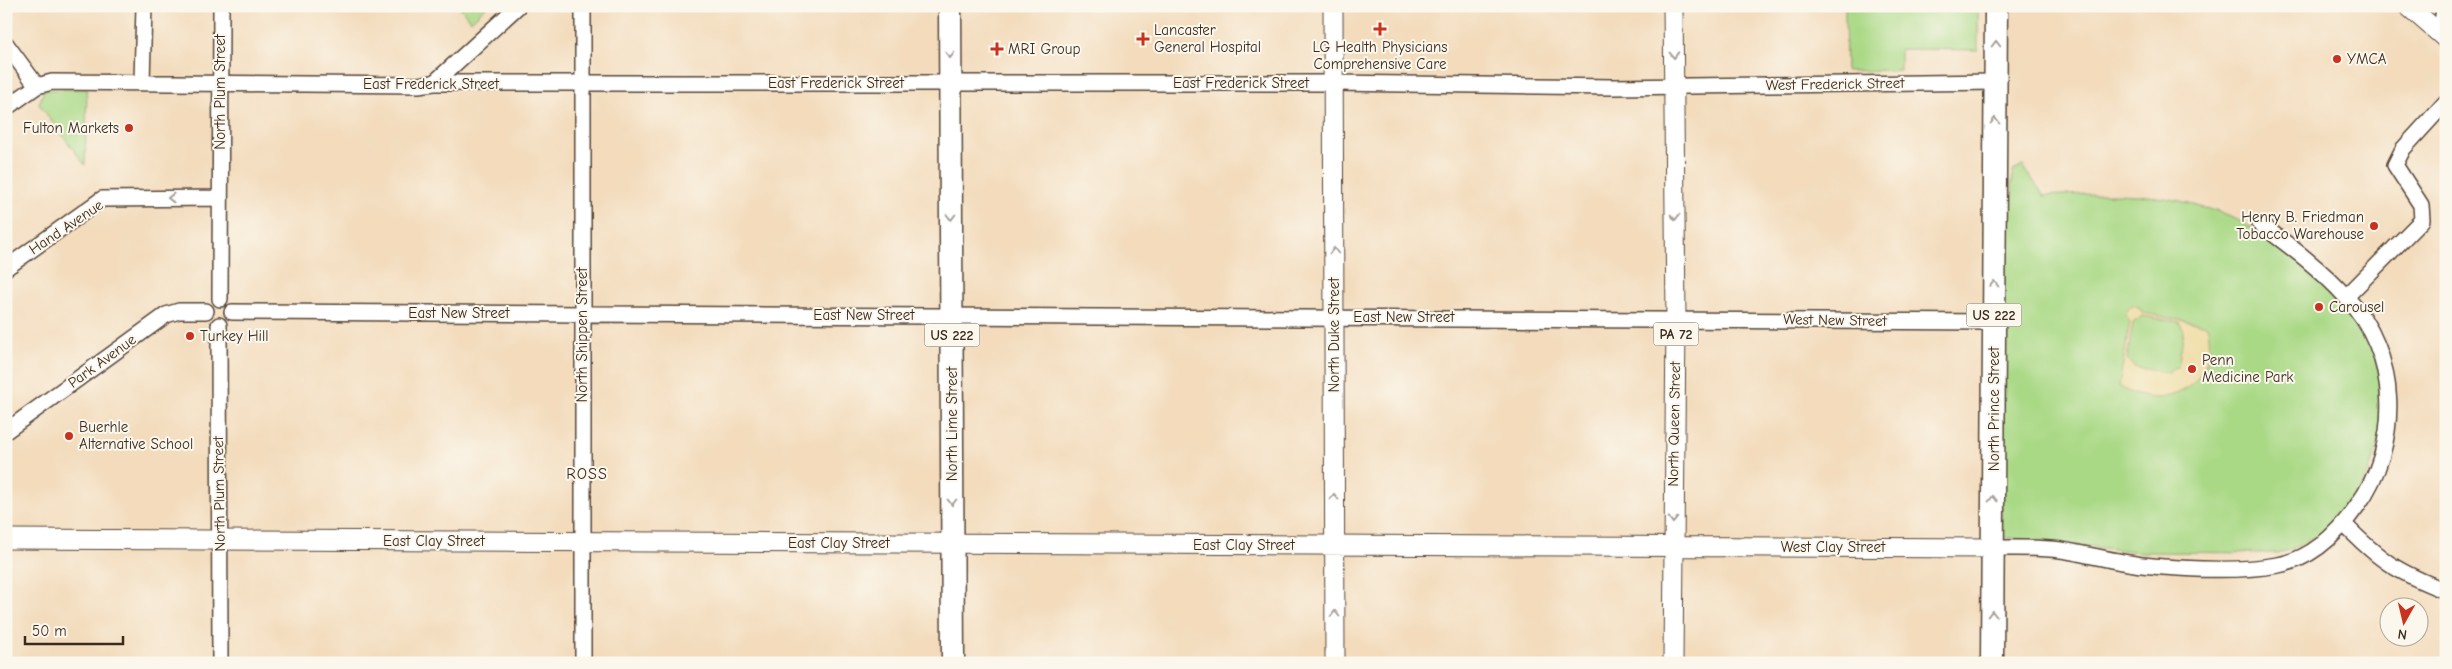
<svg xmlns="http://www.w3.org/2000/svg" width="2452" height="669" font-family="'Comic Neue',sans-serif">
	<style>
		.green { fill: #aad986; stroke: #728252 }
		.sand { fill: #eeda9e; stroke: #94825e; fill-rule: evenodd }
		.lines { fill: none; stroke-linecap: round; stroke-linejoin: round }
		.minor-casing { stroke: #574536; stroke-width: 18 }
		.major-casing { stroke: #574536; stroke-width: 21 }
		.highway-casing { stroke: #574536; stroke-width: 25 }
		.minor { stroke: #fff; stroke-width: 15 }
		.major { stroke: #fff; stroke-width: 19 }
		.highway { stroke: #fff; stroke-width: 22 }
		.oneway { stroke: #a79f9a }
		.poi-dot { fill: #c8321e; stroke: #fbf7ec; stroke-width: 2 }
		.labels { text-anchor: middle; stroke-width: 4; stroke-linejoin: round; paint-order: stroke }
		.shield { fill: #fbf7ec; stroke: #75685c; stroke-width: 1 }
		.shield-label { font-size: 14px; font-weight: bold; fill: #3b2a1e }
		.poi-label { font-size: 15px; fill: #3b2a1e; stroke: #fbf7ec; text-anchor: start }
		.street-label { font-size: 15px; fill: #3b2a1e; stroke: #fbf7ec }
		.neighbourhood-label { font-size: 16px; letter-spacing: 1px; fill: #3b2a1e; stroke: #fbf7ec }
	</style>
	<rect width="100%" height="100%" fill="#fbf7ec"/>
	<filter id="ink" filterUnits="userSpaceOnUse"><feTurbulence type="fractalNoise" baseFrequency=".02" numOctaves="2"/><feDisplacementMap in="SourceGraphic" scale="10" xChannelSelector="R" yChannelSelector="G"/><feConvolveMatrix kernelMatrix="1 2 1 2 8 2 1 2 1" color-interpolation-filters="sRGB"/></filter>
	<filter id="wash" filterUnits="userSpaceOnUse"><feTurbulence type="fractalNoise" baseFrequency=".0096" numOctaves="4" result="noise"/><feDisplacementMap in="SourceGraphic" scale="20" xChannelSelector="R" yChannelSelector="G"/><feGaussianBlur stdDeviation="1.12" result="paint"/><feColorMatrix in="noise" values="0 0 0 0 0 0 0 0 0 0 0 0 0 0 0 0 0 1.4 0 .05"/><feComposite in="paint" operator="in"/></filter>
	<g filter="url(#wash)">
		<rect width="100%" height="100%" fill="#f3dbbc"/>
		<path class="green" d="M 459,6 L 487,6 L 471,21 Z
			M 1845,6 L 1978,6 L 1978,50 L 1900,49 L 1900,70 L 1846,71 Z
			M 87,89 L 85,165 L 39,104 L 44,90 Z
			M 2023,166 L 2044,196 C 2120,192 2187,190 2256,230 C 2297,252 2360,314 2376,357 C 2379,365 2380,374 2381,383 C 2391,454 2351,536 2277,553 L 2141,552 L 2001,537 L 2004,202 L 2012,201 L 2013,171 Z"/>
		<path class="sand" d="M 2132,305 L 2139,307 L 2143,313 L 2207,325 C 2222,381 2166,418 2119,386 L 2130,322 L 2125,313 ZM 2142,316 L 2179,322 L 2184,331 L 2178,367 L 2173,368 L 2169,373 L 2134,367 L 2127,359 L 2133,323 Z"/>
	</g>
	<g filter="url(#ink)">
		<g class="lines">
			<defs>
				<path id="minor" d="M 2441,35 L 2444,6
					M 6,44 L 37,86
					M 142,82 L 144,6
					M 434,83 L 518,6
					M 6,108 L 37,86 L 52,82 L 418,85 L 434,83 L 1333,83 L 1613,87 L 1996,82
					M 6,268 L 102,199 L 220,198
					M 2346,297 L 2422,220 L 2421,205 L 2395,165 L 2403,149 L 2446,102
					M 220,299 L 221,6
					M 232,312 L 1994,322
					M 219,325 L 220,663
					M 6,431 L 166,315 L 179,311 L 206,311
					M 2344,524 C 2380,561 2397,572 2446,591
					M 1993,548 C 2015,548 2038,547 2061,550 C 2088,554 2115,562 2142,565 C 2182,569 2239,572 2278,565 C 2312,559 2338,533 2357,506 C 2402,444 2400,353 2346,297 C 2321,269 2290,246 2260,224
					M 583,663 L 583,6"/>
				<path id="major" d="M 1333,6 L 1335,663
					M 1673,6 L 1676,319 L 1673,663
					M 2408,6 L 2446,39
					M 6,539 L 1993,548"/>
				<path id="highway" d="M 950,6 L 953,663
					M 1992,663 L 1996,6"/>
			</defs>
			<use href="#minor" class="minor-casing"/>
			<use href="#major" class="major-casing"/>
			<use href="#highway" class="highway-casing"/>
			<use href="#minor" class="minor"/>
			<use href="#major" class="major"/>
			<use href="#highway" class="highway"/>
		</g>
		<defs><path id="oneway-chevron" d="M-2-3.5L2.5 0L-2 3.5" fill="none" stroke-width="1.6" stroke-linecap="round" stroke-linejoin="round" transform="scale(1.25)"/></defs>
		<g class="oneway">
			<use href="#oneway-chevron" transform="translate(1996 44) rotate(-90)"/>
			<use href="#oneway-chevron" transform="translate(950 55) rotate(90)"/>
			<use href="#oneway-chevron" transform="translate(1674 55) rotate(89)"/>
			<use href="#oneway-chevron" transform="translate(1995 121) rotate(-90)"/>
			<use href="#oneway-chevron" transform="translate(171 198) rotate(180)"/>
			<use href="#oneway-chevron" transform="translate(951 217) rotate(90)"/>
			<use href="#oneway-chevron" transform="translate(1675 217) rotate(90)"/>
			<use href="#oneway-chevron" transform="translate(1334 251) rotate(-90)"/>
			<use href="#oneway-chevron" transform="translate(1994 284) rotate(-90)"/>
			<use href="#oneway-chevron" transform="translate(1334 497) rotate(-90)"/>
			<use href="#oneway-chevron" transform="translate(1993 499) rotate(-90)"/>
			<use href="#oneway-chevron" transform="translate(952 502) rotate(90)"/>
			<use href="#oneway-chevron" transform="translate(1673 520) rotate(91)"/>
			<use href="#oneway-chevron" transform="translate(1335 614) rotate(-90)"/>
			<use href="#oneway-chevron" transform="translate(1992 614) rotate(-90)"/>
		</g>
	</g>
	<g class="poi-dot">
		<path d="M1377.5 21.5h5v5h5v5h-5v5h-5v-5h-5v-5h5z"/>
		<path d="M1140.5 31.5h5v5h5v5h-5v5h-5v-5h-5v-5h5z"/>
		<path d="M994.5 41.5h5v5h5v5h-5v5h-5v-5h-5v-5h5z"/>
		<circle cx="2337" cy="59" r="5"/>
		<circle cx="129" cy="128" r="5"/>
		<circle cx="2374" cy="226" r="5"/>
		<circle cx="2319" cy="307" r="5"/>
		<circle cx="190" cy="336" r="5"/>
		<circle cx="2192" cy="369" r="5"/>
		<circle cx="69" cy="436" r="5"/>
	</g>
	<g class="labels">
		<g class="shield">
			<rect x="1966.5" y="303.5" width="55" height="23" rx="4"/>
			<rect x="1653.5" y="322.5" width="45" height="23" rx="4"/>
			<rect x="924.5" y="323.5" width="55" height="23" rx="4"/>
		</g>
		<g class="shield-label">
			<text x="1994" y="320">US 222</text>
			<text x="1676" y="339">PA 72</text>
			<text x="952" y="340">US 222</text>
		</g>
		<g class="poi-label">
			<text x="1154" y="35">Lancaster<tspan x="1154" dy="17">General Hospital</tspan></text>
			<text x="1380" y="52" text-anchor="middle">LG Health Physicians<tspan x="1380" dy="17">Comprehensive Care</tspan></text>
			<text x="1008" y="54">MRI Group</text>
			<text x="2347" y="64">YMCA</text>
			<text x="119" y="133" text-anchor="end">Fulton Markets</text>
			<text x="2364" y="222" text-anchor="end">Henry B. Friedman<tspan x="2364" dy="17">Tobacco Warehouse</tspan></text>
			<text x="2329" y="312">Carousel</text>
			<text x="200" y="341">Turkey Hill</text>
			<text x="2202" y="365">Penn<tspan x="2202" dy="17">Medicine Park</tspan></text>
			<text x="79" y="432">Buerhle<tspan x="79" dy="17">Alternative School</tspan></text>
		</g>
		<g class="street-label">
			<text x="836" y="88">East Frederick Street</text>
			<text x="1241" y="88">East Frederick Street</text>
			<text x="431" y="89">East Frederick Street</text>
			<text transform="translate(1835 84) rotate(-1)" y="5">West Frederick Street</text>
			<text transform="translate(220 92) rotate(-90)" y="5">North Plum Street</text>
			<text transform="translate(66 227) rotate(-34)" y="5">Hand Avenue</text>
			<text x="459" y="318">East New Street</text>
			<text x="864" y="320">East New Street</text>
			<text x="1404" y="322">East New Street</text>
			<text transform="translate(1835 320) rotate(1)" y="5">West New Street</text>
			<text transform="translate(582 335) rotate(-90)" y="5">North Shippen Street</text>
			<text transform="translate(1334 335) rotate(-90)" y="5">North Duke Street</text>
			<text transform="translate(102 361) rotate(-36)" y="5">Park Avenue</text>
			<text transform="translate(1994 409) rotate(-90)" y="5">North Prince Street</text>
			<text transform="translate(952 424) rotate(-90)" y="5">North Lime Street</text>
			<text transform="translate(1674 424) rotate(-89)" y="5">North Queen Street</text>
			<text transform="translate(219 494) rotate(-91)" y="5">North Plum Street</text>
			<text x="434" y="546">East Clay Street</text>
			<text x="839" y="548">East Clay Street</text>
			<text x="1244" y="550">East Clay Street</text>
			<text x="1833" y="552">West Clay Street</text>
		</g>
		<g class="neighbourhood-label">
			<text x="587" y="479">ROSS</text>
		</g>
	</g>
	<rect width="2452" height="669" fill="none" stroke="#fbf7ec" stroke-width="25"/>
	<g transform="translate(2404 622) rotate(188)"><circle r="24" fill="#fbf7ec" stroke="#aea59a"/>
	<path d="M0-4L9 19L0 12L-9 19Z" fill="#c8321e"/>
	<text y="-8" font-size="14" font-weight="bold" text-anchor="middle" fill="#3b2a1e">N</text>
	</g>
	<path d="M25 636v8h98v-8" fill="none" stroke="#3b2a1e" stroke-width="2.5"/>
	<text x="32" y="636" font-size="15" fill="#3b2a1e" stroke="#fbf7ec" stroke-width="4" paint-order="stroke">50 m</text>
</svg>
